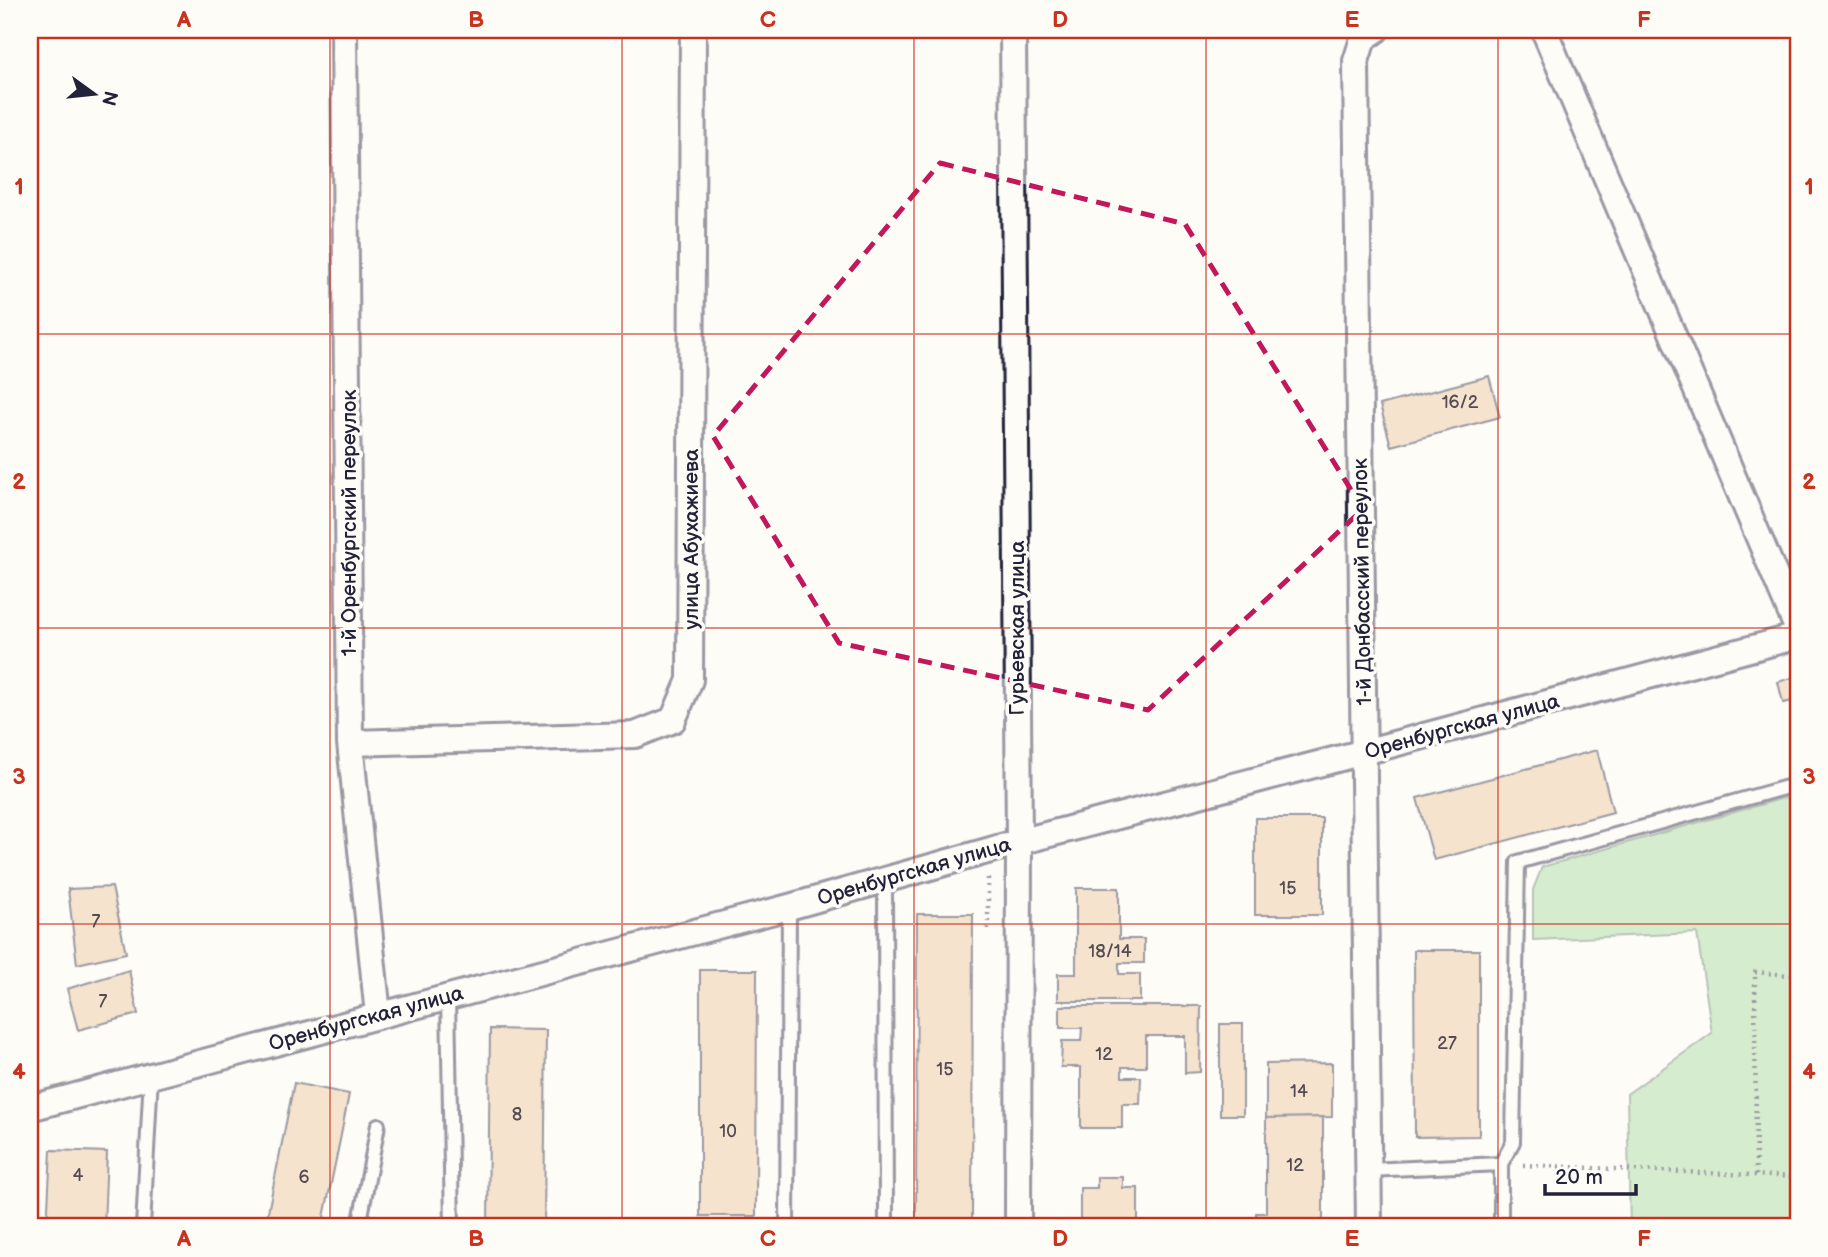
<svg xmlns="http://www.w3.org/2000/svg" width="1828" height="1257" font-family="'Balsamiq Sans',sans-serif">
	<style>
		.green { fill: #a7da9c; stroke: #647e6c; stroke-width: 2 }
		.building { fill: #ebc59b; stroke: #22223b; stroke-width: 2 }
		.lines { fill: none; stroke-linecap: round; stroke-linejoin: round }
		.lane-casing { stroke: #22223b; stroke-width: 18 }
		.street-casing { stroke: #22223b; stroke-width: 30 }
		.path { stroke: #22223b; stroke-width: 4.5; stroke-dasharray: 2 5; stroke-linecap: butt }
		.lane { stroke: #fdfcf7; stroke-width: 12 }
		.street { stroke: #fdfcf7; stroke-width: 24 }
		.marked { fill: none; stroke: #c2185b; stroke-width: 5; stroke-dasharray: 14 9; stroke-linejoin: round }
		.grid { fill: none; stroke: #c8321e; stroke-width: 2; stroke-opacity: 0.55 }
		.labels { text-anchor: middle; stroke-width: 7; stroke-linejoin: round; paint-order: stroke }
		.number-label { font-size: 18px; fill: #544b53 }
		.street-label { font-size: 21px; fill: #22223b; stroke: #fdfcf7 }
		.neatline { fill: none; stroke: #c8321e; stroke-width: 2.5 }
		.grid-label { font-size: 23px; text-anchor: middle; font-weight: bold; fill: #c8321e }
	</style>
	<rect width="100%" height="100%" fill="#fdfcf7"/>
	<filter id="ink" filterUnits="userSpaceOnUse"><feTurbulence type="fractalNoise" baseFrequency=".0143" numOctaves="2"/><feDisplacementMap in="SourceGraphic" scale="14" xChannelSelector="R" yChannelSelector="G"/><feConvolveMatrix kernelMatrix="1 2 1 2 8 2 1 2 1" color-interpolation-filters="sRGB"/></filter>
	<g filter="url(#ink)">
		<path class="green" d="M 1798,794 L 1798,1227 L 1630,1227 L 1627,1094 L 1712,1033 L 1697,933 L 1533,940 L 1533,890 L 1542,867 Z"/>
		<path class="building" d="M 1489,376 L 1500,417 L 1391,446 L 1380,405 Z
			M 1798,676 L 1798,721 L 1793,701 L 1783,703 L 1778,682 Z
			M 1597,750 L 1613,812 L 1434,860 L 1417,798 Z
			M 1255,818 L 1322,818 L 1322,915 L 1255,915 Z
			M 112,887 L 126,953 L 77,964 L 68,889 Z
			M 1076,888 L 1119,888 L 1119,939 L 1144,939 L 1144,963 L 1119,963 L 1119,974 L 1140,974 L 1140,1001 L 1058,1001 L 1058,974 L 1076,974 Z
			M 917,914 L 973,914 L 972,1224 L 916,1224 Z
			M 1414,950 L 1479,950 L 1479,1136 L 1415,1137 Z
			M 129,970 L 138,1014 L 78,1030 L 67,989 Z
			M 700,970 L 757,970 L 756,1216 L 700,1216 Z
			M 1060,1006 L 1201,1006 L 1200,1072 L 1185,1073 L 1185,1036 L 1146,1036 L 1146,1067 L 1122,1067 L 1122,1077 L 1141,1077 L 1140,1104 L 1122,1104 L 1122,1128 L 1081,1128 L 1081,1067 L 1061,1067 L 1062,1041 L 1081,1041 L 1082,1028 L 1060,1028 Z
			M 1220,1024 L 1243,1024 L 1243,1115 L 1220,1115 Z
			M 490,1029 L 546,1030 L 544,1227 L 488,1227 Z
			M 1332,1063 L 1332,1117 L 1266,1118 L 1266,1064 Z
			M 294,1083 L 349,1094 L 340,1140 L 322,1227 L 265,1227 Z
			M 1323,1117 L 1323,1223 L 1340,1223 L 1340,1227 L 1256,1227 L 1256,1213 L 1266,1213 L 1266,1118 Z
			M 51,1150 L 107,1152 L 104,1227 L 47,1227 Z
			M 1097,1177 L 1123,1177 L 1123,1188 L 1138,1188 L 1138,1227 L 1069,1227 L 1069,1226 L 1080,1226 L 1080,1188 L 1097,1188 Z"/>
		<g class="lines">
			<defs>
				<path id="lane" d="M 885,879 L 886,1227
					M 448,996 L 452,1227
					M 1368,1170 L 1501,1164
					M 143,1227 L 151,1075
					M 359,1227 L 378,1125
					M 787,1227 L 789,907
					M 1501,1227 L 1501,1164 L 1513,1142 L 1518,862 L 1798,784"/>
				<path id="street" d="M 344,30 L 350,743 L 378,1015
					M 1013,30 L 1019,842 L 1018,1227
					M 1544,30 L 1798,630
					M 350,743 L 635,735 L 673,720 L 690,680 L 693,30
					M 30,1108 L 789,907 L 1019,842 L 1364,752 L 1798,636
					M 1369,1227 L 1356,61 L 1363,39 L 1376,30"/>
			</defs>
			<use href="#lane" class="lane-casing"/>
			<use href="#street" class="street-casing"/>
			<path class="path" d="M 988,878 L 988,932
				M 1523,1165 L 1798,1177
				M 1756,1175 L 1755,972 L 1798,976"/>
			<use href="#lane" class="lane"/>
			<use href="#street" class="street"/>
		</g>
	</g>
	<path d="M0 0H1828V1257H0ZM 940,163 L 1185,224 L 1363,509 L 1148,710 L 839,643 L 713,436 Z" fill="#fdfcf7" fill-opacity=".55" fill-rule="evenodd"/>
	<path class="marked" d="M 940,163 L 1185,224 L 1363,509 L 1148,710 L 839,643 L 713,436 Z"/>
	<path class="grid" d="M 330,30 L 330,1227M 622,30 L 622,1227M 914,30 L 914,1227M 1206,30 L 1206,1227M 1498,30 L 1498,1227M 30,334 L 1798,334M 30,628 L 1798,628M 30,924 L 1798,924"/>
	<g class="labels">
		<g class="number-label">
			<text x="1460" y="408">16/2</text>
			<text x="1288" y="894">15</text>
			<text x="96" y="927">7</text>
			<text x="1110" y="957">18/14</text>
			<text x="103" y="1007">7</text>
			<text x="1447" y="1049">27</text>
			<text x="1104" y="1060">12</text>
			<text x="945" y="1075">15</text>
			<text x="1299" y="1097">14</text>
			<text x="517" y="1120">8</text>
			<text x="728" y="1137">10</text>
			<text x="1295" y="1171">12</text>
			<text x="78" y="1181">4</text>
			<text x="304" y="1183">6</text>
		</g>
		<g class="street-label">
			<text transform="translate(349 523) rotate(-90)" y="7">1-й Оренбургский переулок</text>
			<text transform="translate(691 539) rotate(-90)" y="7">улица Абухажиева</text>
			<text transform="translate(1362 582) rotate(-91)" y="7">1-й Донбасский переулок</text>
			<text transform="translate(1017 628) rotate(-90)" y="7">Гурьевская улица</text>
			<text transform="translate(1462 726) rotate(-15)" y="7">Оренбургская улица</text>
			<text transform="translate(914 871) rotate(-16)" y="7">Оренбургская улица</text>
			<text transform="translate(366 1018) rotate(-15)" y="7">Оренбургская улица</text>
		</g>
	</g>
	<rect width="1828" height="1257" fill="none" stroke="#fdfcf7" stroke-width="77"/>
	<g transform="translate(94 94) rotate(105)" stroke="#fdfcf7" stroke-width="5" paint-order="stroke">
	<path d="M0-5L12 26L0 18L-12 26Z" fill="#22223b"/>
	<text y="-10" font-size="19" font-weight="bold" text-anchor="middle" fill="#22223b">N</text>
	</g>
	<path d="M1545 1184v10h91v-10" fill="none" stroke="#22223b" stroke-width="3.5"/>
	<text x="1555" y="1184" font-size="21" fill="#22223b" stroke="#fdfcf7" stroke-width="5" paint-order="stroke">20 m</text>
	<rect x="38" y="38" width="1752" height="1180" class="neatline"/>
	<g class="grid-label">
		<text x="184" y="27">A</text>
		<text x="476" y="27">B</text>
		<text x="768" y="27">C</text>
		<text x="1060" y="27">D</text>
		<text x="1352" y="27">E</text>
		<text x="1644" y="27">F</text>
		<text x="19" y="194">1</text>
		<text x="1809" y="194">1</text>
		<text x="19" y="489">2</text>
		<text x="1809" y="489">2</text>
		<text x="19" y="784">3</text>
		<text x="1809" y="784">3</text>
		<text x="19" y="1079">4</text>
		<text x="1809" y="1079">4</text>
		<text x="184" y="1246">A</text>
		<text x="476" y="1246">B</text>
		<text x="768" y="1246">C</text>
		<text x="1060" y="1246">D</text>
		<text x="1352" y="1246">E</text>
		<text x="1644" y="1246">F</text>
	</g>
</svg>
